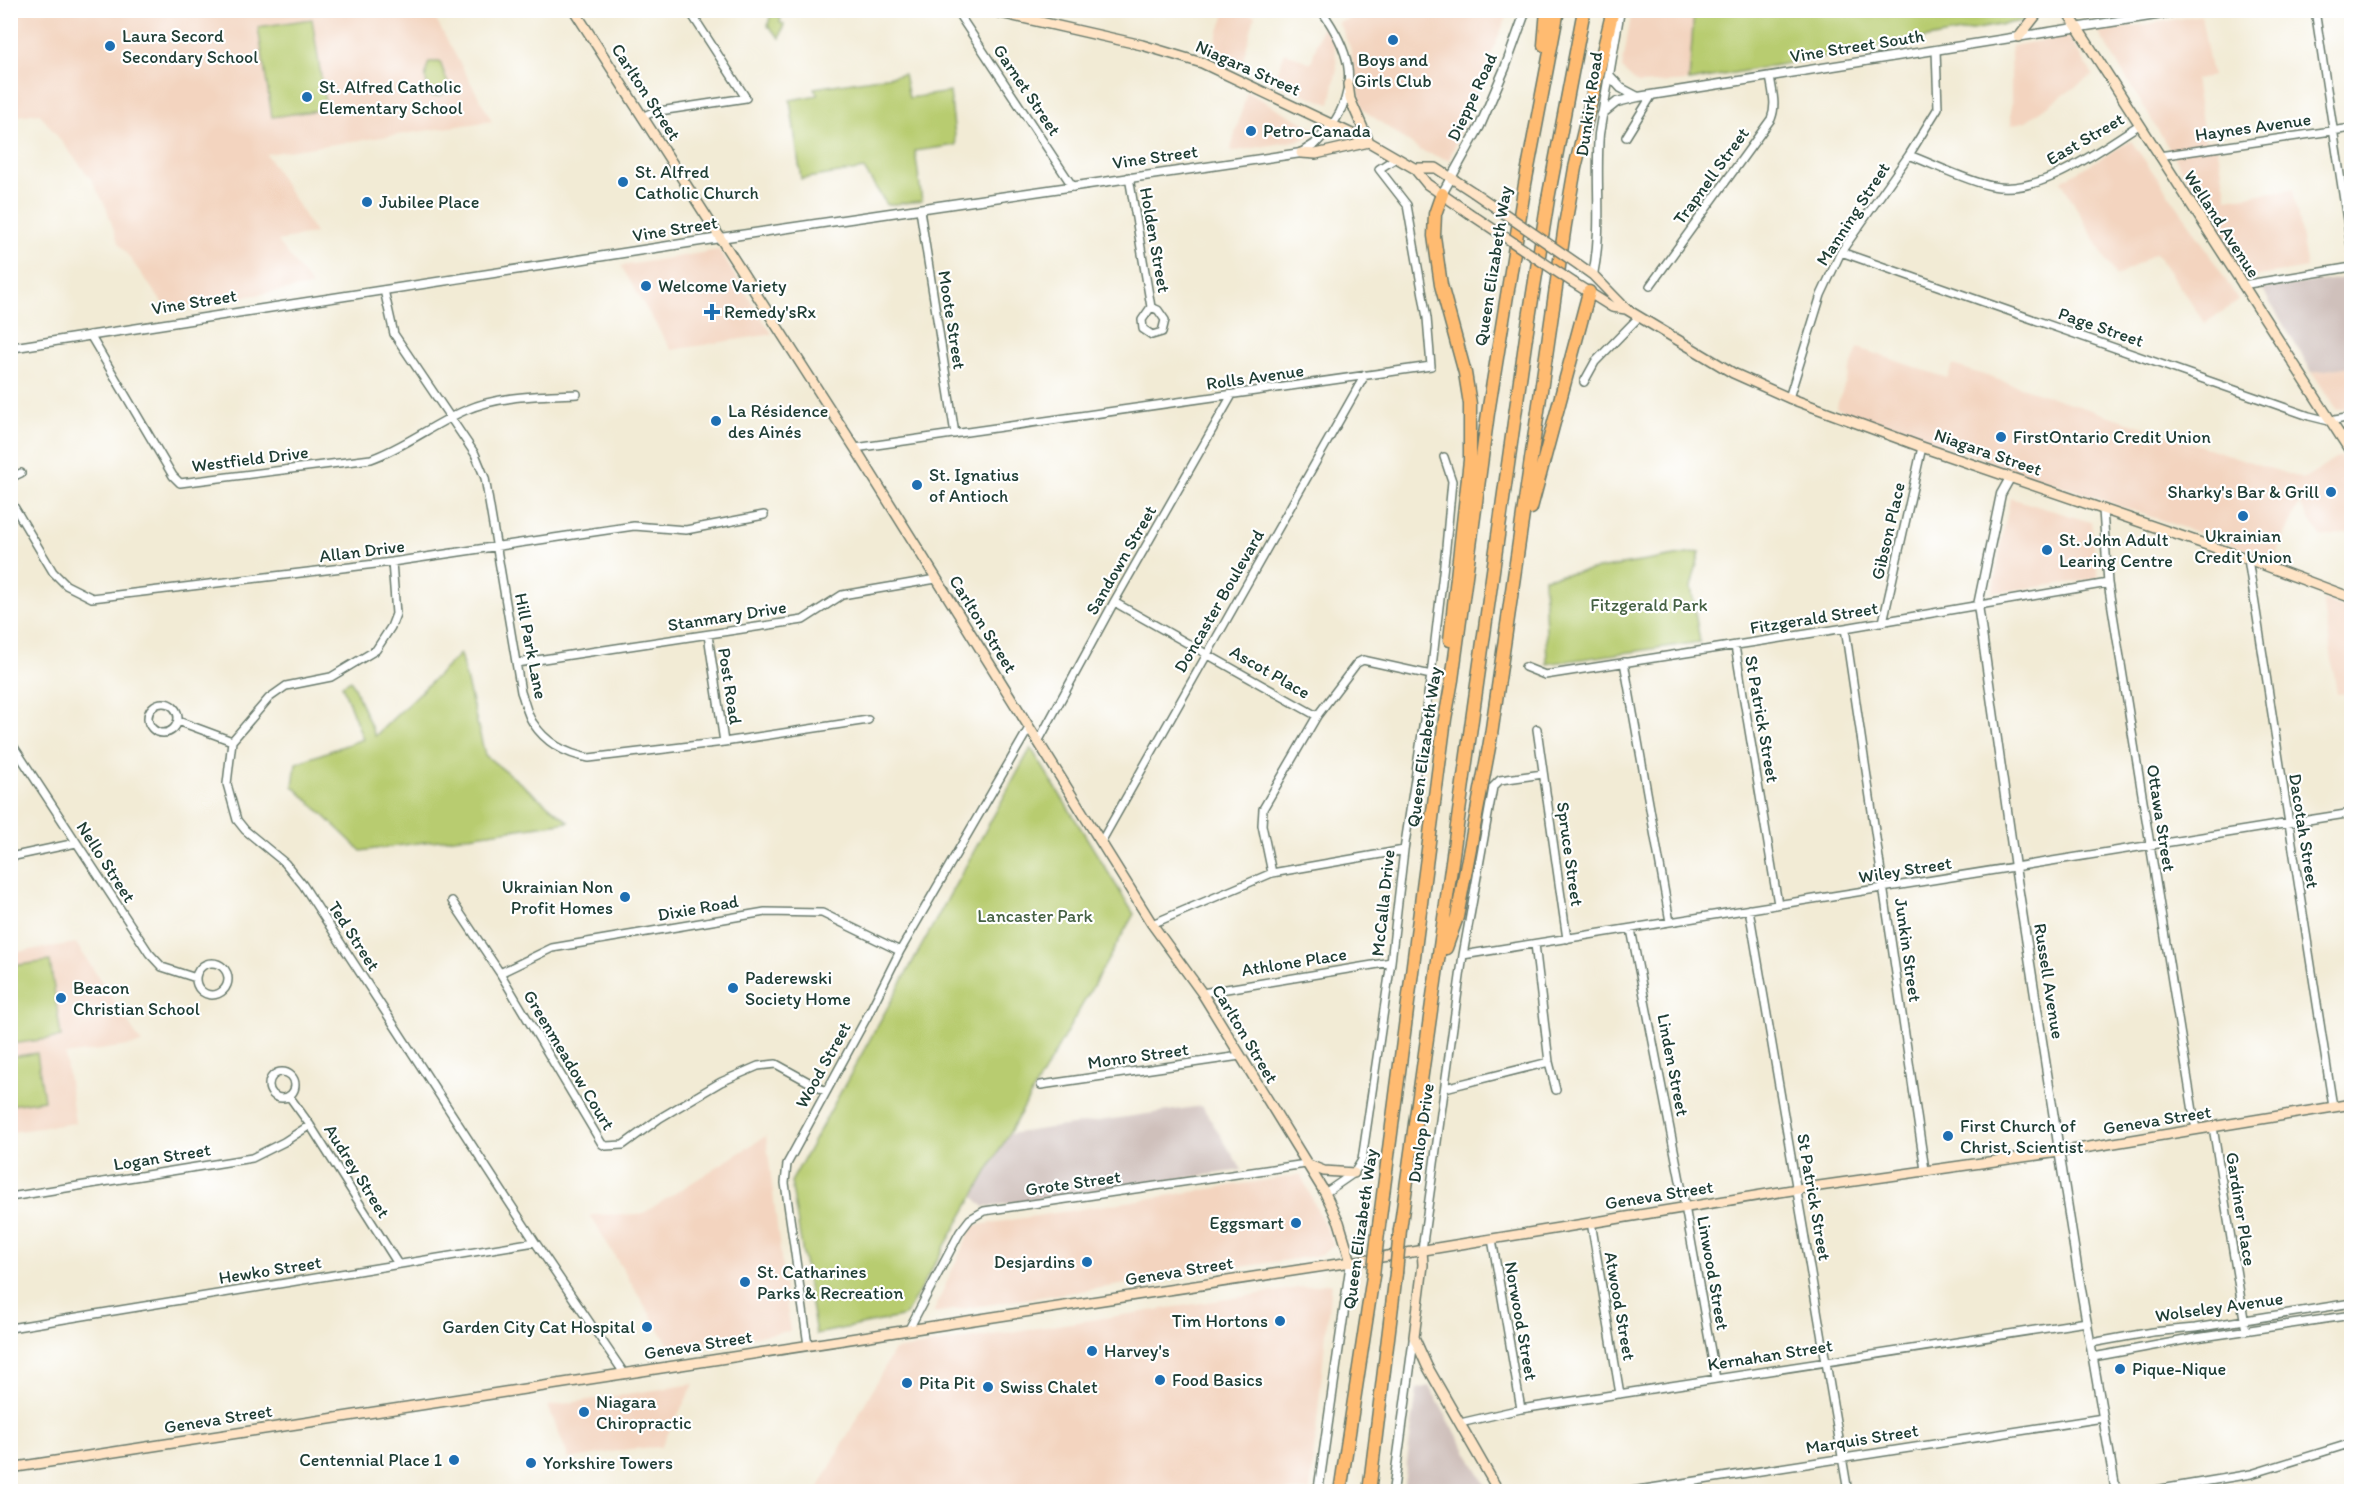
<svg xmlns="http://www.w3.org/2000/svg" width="2362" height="1502" font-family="Itim,sans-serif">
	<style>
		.built { fill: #f3d4bf }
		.industrial { fill: #cfc0bb }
		.green { fill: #b8cc6f; stroke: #6c8452; stroke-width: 1.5 }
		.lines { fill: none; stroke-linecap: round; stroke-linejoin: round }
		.minor-casing { stroke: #697a6c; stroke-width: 10 }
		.tertiary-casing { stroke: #697a6c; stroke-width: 11 }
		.secondary-casing { stroke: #697a6c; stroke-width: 12 }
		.motorway-casing { stroke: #697a6c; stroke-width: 15 }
		.minor { stroke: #fff; stroke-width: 7 }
		.tertiary { stroke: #fff; stroke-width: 8 }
		.secondary { stroke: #ffe4c6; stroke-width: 9 }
		.motorway { stroke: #ffbb71; stroke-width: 12 }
		.secondary-bridge-casing { stroke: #697a6c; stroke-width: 12; stroke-linecap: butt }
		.motorway-bridge-casing { stroke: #697a6c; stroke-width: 15; stroke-linecap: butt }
		.secondary-bridge { stroke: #ffe4c6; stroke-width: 9 }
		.motorway-bridge { stroke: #ffbb71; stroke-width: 12 }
		.poi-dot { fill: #1f6fb2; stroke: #fff; stroke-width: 2 }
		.labels { text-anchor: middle; stroke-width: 4.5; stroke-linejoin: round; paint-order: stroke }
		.poi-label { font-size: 18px; fill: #1f3d34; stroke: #fff; text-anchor: start }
		.street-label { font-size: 18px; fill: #1f3d34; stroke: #fff }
		.park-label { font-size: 18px; fill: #456143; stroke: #fff }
	</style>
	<rect width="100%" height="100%" fill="#fff"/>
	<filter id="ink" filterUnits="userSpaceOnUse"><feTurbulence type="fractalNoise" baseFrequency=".0167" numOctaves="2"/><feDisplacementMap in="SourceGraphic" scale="12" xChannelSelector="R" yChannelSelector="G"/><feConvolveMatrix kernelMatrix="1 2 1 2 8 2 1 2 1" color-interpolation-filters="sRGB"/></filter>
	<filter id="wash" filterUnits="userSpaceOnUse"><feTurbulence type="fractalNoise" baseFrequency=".008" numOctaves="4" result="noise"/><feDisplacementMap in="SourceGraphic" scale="24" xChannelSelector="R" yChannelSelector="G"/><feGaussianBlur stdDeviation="1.35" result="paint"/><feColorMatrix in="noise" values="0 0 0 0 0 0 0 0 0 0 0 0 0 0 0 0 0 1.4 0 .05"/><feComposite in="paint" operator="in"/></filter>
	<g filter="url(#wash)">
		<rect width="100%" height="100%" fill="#f2ebd5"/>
		<path class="built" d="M 1377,10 L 1509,11 L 1449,160 L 1421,151 L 1362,109 L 1350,47 L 1338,22 Z
			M 10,11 L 431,11 L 492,121 L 266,154 L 315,233 L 278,241 L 312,286 L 167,309 L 118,242 L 106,207 L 91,179 L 39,113 L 11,117 Z
			M 1226,11 L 1238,11 L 1255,16 L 1242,65 L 1211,54 Z
			M 1632,11 L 1703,11 L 1694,12 L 1689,81 L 1638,84 L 1622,69 Z
			M 2201,15 L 2212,76 L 2195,79 L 2205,140 L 2216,139 L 2227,199 L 2293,189 L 2307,268 L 2248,278 L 2098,32 Z
			M 1323,23 L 1334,41 L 1337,68 L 1330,104 L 1273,83 L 1285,52 L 1311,63 Z
			M 2068,36 L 2093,75 L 2026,121 L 2011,125 L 2011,46 Z
			M 1247,92 L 1315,129 L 1316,133 L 1301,140 L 1230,152 Z
			M 2131,141 L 2194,230 L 2239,301 L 2205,323 L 2156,253 L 2116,277 L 2061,181 Z
			M 719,250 L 772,334 L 671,350 L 621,266 Z
			M 1858,348 L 1947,378 L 1953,365 L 2303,479 L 2340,456 L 2351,474 L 2351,532 L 2321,537 L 2299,504 L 2274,559 L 1836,408 Z
			M 2351,366 L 2351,408 L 2337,410 L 2312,372 Z
			M 2010,498 L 2091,522 L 2098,579 L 1992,593 Z
			M 2323,600 L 2351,610 L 2351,693 L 2337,694 Z
			M 76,943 L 142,1044 L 65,1055 L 75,1123 L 11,1132 L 11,953 Z
			M 766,1136 L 790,1331 L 671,1349 L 590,1215 L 642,1214 Z
			M 1301,1175 L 1334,1245 L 1321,1255 L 933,1313 L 972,1226 Z
			M 1331,1283 L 1310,1491 L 817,1491 L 894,1350 Z
			M 694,1384 L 661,1447 L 630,1449 L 569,1459 L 548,1406 Z"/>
		<path class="industrial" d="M 2351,277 L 2351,366 L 2312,372 L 2262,289 Z
			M 1202,1106 L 1242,1170 L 984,1207 L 973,1196 L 1009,1134 Z
			M 1429,1386 L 1489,1491 L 1403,1491 L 1417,1389 Z"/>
		<path class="green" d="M 1703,10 L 2031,11 L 2027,20 L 1689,81 L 1694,12 Z
			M 771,13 L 781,17 L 780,23 L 784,24 L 780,38 L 768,26 Z
			M 312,19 L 326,109 L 272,117 L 258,27 Z
			M 429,62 L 440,62 L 450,89 L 439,96 L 431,96 C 426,83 423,75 429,62 Z
			M 904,74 L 909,98 L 950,92 L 956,145 L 915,151 L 922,201 L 887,205 L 864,169 L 801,179 L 790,100 L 818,95 L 814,88 Z
			M 2351,140 L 2352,140 L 2351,194 L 2344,141 Z
			M 1700,552 L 1691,587 L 1700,642 L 1547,664 L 1544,578 Z
			M 460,654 L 485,755 L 569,822 L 361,851 L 293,786 L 296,763 L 363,739 L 342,685 L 351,680 L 375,736 Z
			M 1031,748 L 1134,914 L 905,1316 L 816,1334 L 791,1182 Z
			M 50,961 L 61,1037 L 12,1044 L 11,966 Z
			M 37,1053 L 44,1100 L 11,1105 L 11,1057 Z"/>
	</g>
	<g filter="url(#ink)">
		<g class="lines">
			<defs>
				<path id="minor" d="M 956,10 L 1073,187
					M 1321,10 C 1348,48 1361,82 1333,124
					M 2315,10 L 2352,253
					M 642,117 L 653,112 L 746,98 L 689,10
					M 1626,137 L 1652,95
					M 1909,155 C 1933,164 1969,182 1992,186 C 2041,196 2099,150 2139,125
					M 2159,156 L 2352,128
					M 1129,177 L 1151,307 L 1142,320 L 1143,329 L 1152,335 L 1162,332 L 1165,320 L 1158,310 L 1151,307
					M 920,210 L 955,434
					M 1841,252 L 2309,416 L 2329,421 L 2352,417
					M 2242,285 L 2352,267
					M 1650,286 L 1771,119 C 1777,105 1772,90 1770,76
					M 384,290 L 394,334 L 475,454 L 485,478 L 521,692 C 525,702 527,715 533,723 C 546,743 567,754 589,758 L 724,742 L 868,720
					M 90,335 L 173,476 L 180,483 L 371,459 C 405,447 433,424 466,410 C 500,395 541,396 577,394
					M 1584,382 L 1595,362 L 1639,317
					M 1789,398 L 1821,295 L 1841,252 L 1909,155 L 1938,108 L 1936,50
					M 855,448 L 1431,366 L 1427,318 L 1407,205 L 1379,169 L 1396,158
					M 10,478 L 21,473
					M 10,500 L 53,572 L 66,585 L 92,598 L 392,562 L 634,526 L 686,530 L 764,515
					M 2103,510 L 2108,583 L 2196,1130
					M 2248,559 L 2333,1107
					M 392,562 L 396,614 L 391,627 L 376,650 L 331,677 L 286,686 L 269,698 L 232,741 L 227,784 L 237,820 L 245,830 L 285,863 L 303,885 L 535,1242 L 624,1373
					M 1114,602 L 1317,716
					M 1883,622 L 1922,447
					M 1845,628 L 1925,1170
					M 708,635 L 724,742
					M 1735,646 L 1778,904
					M 1624,662 L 1670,922
					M 517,663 L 803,620 L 842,595 L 936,579
					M 1525,667 L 1545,675 L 1845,628 L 2108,583
					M148 718a15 15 0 1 1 30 0a15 15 0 1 1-30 0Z
					M 178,721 L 232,741
					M 1537,729 L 1567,939
					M 1039,740 L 1114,602 L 1232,395
					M 10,741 L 149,953 L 162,967 L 196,978
					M 1101,842 L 1365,375
					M 10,857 L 76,843
					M 1272,873 L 1262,825 L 1263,809 L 1317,716 L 1357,663 L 1363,660 L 1431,675
					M 452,901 L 500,973 L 602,1144 L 606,1146 L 623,1145 L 660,1118 L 721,1082 L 758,1066 L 776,1064 L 825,1091
					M 1749,909 L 1848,1492
					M 1152,924 L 1272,873 L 1404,850
					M 1631,929 L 1684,1201 L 1716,1379
					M 1535,944 L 1549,1062 L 1556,1090
					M 1463,955 L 2352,813
					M196 979a16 16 0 1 1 32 0a16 16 0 1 1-32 0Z
					M 500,973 L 552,948 L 765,912 L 822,913 L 900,951
					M 1202,993 L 1391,962
					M269 1085a13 13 0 1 1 26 0a13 13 0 1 1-26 0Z
					M 1041,1085 L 1240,1056
					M 1445,1088 L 1549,1062
					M 289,1096 L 310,1125 L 398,1264
					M 2213,1127 L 2246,1331
					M 1325,1193 L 1354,1173 L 1362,1160 L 1391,962 L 1404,850 L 1431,675 L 1446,547 L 1452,481 L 1444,457
					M 10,1197 L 252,1158 L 284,1142 L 310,1125
					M 1591,1222 L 1620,1394
					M 1492,1239 L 1521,1409
					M 1422,1250 L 1463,955 L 1493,787 L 1500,780 L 1543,774
					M 10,1328 L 535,1242
					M 909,1329 L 960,1232 L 970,1219 L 984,1211 L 1306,1164
					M 2091,1343 L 2152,1332 L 2195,1328 L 2352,1303
					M 808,1345 L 785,1183 L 787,1164 L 868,1015 L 900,951 L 1029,728
					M 2093,1357 L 2196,1338 L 2352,1315
					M 1460,1423 L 1521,1409 L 2087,1322
					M 1625,1492 L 2103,1418
					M 2143,1492 L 2251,1474 L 2352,1443"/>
				<path id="tertiary" d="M 1609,75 L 1621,88 L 1638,97
					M 1602,114 L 1617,102 L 1638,97 L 2188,10
					M 1442,194 L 1480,126 L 1505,68 L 1526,10
					M 1593,275 C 1603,226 1595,183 1599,134 L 1620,10
					M 10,348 L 720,238 L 1301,153 L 1315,144 L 1333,124
					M 2010,478 L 2001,494 L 1978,605 L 2015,867 L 2077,1266 L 2116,1492
					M 1318,1492 L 1351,1262
					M 1393,1492 L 1414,1337"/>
				<path id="secondary" d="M 574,10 L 855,448 L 1152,924 L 1202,993 L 1325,1193 L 1339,1222 L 1351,1262
					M 987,10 L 1142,45 L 1202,63 L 1369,142 L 1414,168 L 1427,184 L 1469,213
					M 2066,10 L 2352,454
					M 2019,37 L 2040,10
					M 1348,84 L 1350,99 L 1369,142
					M 1301,153 L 1316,154 L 1369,142
					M 1414,168 L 1436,168 L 1473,192
					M 1579,265 L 1593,275 L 1626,309
					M 1574,283 L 1612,307 L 1626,309 L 1733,373 L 1789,398 L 1922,447 L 2248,559 L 2352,598
					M 1306,1164 L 1324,1171 L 1354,1173
					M 1422,1250 L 1423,1265 L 1414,1337 L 1427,1366 L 1499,1492
					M 10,1468 L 1351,1262 L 1798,1189 L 2059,1152 L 2352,1104
					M 10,1486 L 14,1492"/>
				<path id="motorway" d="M 1544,45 L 1547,10
					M 1442,194 L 1435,214 L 1434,236 L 1441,285 L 1465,373 L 1470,404 L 1470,460 L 1450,640
					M 1531,508 L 1589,292
					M 1446,948 L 1457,917 L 1490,742 L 1565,225 L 1575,168 L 1613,10
					M 1400,1230 L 1526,337 L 1548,199 L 1584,10
					M 1378,1233 L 1445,719 L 1452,680 L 1488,413 L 1525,184 L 1558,10
					M 1340,1492 L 1373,1276
					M 1369,1492 L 1396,1273"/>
			</defs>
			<use href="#minor" class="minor-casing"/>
			<use href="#tertiary" class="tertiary-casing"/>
			<use href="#secondary" class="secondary-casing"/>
			<use href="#motorway" class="motorway-casing"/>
			<use href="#minor" class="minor"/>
			<use href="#tertiary" class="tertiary"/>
			<use href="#secondary" class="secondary"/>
			<use href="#motorway" class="motorway"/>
			<defs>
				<path id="secondary-bridge" d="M 1473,192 L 1579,265
					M 1469,213 L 1574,283"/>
				<path id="motorway-bridge" d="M 1396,1273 L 1400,1230
					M 1373,1276 L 1378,1233"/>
			</defs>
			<use href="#secondary-bridge" class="secondary-bridge-casing"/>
			<use href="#motorway-bridge" class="motorway-bridge-casing"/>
			<use href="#secondary-bridge" class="secondary-bridge"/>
			<use href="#motorway-bridge" class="motorway-bridge"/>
		</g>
	</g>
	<g class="poi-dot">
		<circle cx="1393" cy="40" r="6"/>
		<circle cx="110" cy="46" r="6"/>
		<circle cx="307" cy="97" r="6"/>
		<circle cx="1251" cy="131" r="6"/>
		<circle cx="623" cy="182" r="6"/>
		<circle cx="367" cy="202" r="6"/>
		<circle cx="646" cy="286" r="6"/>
		<path d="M709 303h6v6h6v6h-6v6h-6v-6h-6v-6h6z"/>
		<circle cx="716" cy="421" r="6"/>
		<circle cx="2001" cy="437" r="6"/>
		<circle cx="917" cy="485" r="6"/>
		<circle cx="2331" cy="492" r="6"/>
		<circle cx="2243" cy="516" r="6"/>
		<circle cx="2047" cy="550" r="6"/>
		<circle cx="625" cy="897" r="6"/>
		<circle cx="733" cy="988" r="6"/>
		<circle cx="61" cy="998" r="6"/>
		<circle cx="1948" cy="1136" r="6"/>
		<circle cx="1296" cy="1223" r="6"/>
		<circle cx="1087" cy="1262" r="6"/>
		<circle cx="745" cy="1282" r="6"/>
		<circle cx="1280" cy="1321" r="6"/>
		<circle cx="647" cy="1327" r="6"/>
		<circle cx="1092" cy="1351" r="6"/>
		<circle cx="2120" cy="1369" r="6"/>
		<circle cx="1160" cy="1380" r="6"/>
		<circle cx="907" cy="1383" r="6"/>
		<circle cx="988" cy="1387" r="6"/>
		<circle cx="584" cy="1412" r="6"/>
		<circle cx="454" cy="1460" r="6"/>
		<circle cx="531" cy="1463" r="6"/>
	</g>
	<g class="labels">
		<g class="poi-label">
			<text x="122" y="42">Laura Secord<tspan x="122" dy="21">Secondary School</tspan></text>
			<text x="1393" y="66" text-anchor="middle">Boys and<tspan x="1393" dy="21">Girls Club</tspan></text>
			<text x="319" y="93">St. Alfred Catholic<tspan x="319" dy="21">Elementary School</tspan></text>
			<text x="1263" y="137">Petro-Canada</text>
			<text x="635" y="178">St. Alfred<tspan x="635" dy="21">Catholic Church</tspan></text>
			<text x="379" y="208">Jubilee Place</text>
			<text x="658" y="292">Welcome Variety</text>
			<text x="724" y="318">Remedy'sRx</text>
			<text x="728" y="417">La Résidence<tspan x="728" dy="21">des Ainés</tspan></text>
			<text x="2013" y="443">FirstOntario Credit Union</text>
			<text x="929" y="481">St. Ignatius<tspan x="929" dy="21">of Antioch</tspan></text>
			<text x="2319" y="498" text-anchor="end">Sharky's Bar &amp; Grill</text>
			<text x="2243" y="542" text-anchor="middle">Ukrainian<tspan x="2243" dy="21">Credit Union</tspan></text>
			<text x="2059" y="546">St. John Adult<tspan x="2059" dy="21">Learing Centre</tspan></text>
			<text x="613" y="893" text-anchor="end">Ukrainian Non<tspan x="613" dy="21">Profit Homes</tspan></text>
			<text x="745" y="984">Paderewski<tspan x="745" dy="21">Society Home</tspan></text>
			<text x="73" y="994">Beacon<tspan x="73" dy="21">Christian School</tspan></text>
			<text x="1960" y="1132">First Church of<tspan x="1960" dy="21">Christ, Scientist</tspan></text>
			<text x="1284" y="1229" text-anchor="end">Eggsmart</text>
			<text x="1075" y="1268" text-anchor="end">Desjardins</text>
			<text x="757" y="1278">St. Catharines<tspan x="757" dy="21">Parks &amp; Recreation</tspan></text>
			<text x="1268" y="1327" text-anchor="end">Tim Hortons</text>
			<text x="635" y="1333" text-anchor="end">Garden City Cat Hospital</text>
			<text x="1104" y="1357">Harvey's</text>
			<text x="2132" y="1375">Pique-Nique</text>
			<text x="1172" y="1386">Food Basics</text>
			<text x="919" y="1389">Pita Pit</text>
			<text x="1000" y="1393">Swiss Chalet</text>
			<text x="596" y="1408">Niagara<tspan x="596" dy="21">Chiropractic</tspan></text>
			<text x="442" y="1466" text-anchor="end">Centennial Place 1</text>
			<text x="543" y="1469">Yorkshire Towers</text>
		</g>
		<g class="street-label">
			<text transform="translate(1857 46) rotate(-9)" y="6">Vine Street South</text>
			<text transform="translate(1248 68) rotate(24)" y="6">Niagara Street</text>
			<text transform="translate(1027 90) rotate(56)" y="6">Garnet Street</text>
			<text transform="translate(646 92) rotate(57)" y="6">Carlton Street</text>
			<text transform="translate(1472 97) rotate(-65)" y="6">Dieppe Road</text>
			<text transform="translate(1589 104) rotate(-82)" y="6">Dunkirk Road</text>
			<text transform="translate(2253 127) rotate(-8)" y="6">Haynes Avenue</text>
			<text transform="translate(2085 139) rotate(-30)" y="6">East Street</text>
			<text transform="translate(1155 157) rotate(-8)" y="6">Vine Street</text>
			<text transform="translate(1711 176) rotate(-54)" y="6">Trapnell Street</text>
			<text transform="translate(1853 214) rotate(-57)" y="6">Manning Street</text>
			<text transform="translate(2222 224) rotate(57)" y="6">Welland Avenue</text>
			<text transform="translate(675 229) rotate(-9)" y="6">Vine Street</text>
			<text transform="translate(1155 240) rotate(80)" y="6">Holden Street</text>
			<text transform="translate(1493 266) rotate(-81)" y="6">Queen Elizabeth Way</text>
			<text transform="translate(194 302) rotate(-9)" y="6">Vine Street</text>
			<text transform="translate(952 320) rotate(81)" y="6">Moote Street</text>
			<text transform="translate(2101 327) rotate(19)" y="6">Page Street</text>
			<text transform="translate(1255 377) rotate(-8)" y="6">Rolls Avenue</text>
			<text transform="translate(1988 452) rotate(19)" y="6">Niagara Street</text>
			<text transform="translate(250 459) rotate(-7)" y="6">Westfield Drive</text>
			<text transform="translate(1888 531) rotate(-77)" y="6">Gibson Place</text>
			<text transform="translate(362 551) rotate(-7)" y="6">Allan Drive</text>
			<text transform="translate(1121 560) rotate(-60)" y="6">Sandown Street</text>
			<text transform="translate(1219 601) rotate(-60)" y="6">Doncaster Boulevard</text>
			<text transform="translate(727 616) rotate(-9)" y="6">Stanmary Drive</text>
			<text transform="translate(1814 618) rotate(-9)" y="6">Fitzgerald Street</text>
			<text transform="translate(983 624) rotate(58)" y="6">Carlton Street</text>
			<text transform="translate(531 646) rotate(79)" y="6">Hill Park Lane</text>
			<text transform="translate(1270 672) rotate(30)" y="6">Ascot Place</text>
			<text transform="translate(730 686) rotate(81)" y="6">Post Road</text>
			<text transform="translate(1762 719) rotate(80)" y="6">St Patrick Street</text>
			<text transform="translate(1424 747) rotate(-82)" y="6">Queen Elizabeth Way</text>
			<text transform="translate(2161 818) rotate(81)" y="6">Ottawa Street</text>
			<text transform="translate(2304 831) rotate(81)" y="6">Dacotah Street</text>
			<text transform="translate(1570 854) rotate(82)" y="6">Spruce Street</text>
			<text transform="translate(106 862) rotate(57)" y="6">Nello Street</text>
			<text transform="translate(1905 870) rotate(-9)" y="6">Wiley Street</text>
			<text transform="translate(1383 903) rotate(-84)" y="6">McCalla Drive</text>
			<text transform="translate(698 908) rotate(-10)" y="6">Dixie Road</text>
			<text transform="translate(354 936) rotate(57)" y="6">Ted Street</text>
			<text transform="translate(1908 950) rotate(82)" y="6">Junkin Street</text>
			<text transform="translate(1294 962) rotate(-9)" y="6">Athlone Place</text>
			<text transform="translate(2049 981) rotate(81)" y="6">Russell Avenue</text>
			<text transform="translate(1245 1034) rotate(59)" y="6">Carlton Street</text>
			<text transform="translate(1138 1056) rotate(-8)" y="6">Monro Street</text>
			<text transform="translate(569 1060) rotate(59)" y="6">Greenmeadow Court</text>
			<text transform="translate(823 1065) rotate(-61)" y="6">Wood Street</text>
			<text transform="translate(1673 1065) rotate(79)" y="6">Linden Street</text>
			<text transform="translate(2157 1120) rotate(-9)" y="6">Geneva Street</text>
			<text transform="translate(1421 1133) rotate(-82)" y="6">Dunlop Drive</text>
			<text transform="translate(162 1157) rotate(-9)" y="6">Logan Street</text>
			<text transform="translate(357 1171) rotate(58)" y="6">Audrey Street</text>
			<text transform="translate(1073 1183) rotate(-8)" y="6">Grote Street</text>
			<text transform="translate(1659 1195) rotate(-9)" y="6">Geneva Street</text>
			<text transform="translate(1814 1197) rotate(80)" y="6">St Patrick Street</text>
			<text transform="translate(2241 1209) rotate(81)" y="6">Gardiner Place</text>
			<text transform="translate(1360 1229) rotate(-82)" y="6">Queen Elizabeth Way</text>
			<text transform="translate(270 1270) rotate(-9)" y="6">Hewko Street</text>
			<text transform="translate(1179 1271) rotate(-9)" y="6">Geneva Street</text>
			<text transform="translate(1713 1273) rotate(80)" y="6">Linwood Street</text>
			<text transform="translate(1620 1306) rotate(80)" y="6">Atwood Street</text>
			<text transform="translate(2219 1307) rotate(-8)" y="6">Wolseley Avenue</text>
			<text transform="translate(1521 1321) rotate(80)" y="6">Norwood Street</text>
			<text transform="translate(698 1345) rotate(-9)" y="6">Geneva Street</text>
			<text transform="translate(1770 1355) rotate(-9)" y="6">Kernahan Street</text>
			<text transform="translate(218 1419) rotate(-9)" y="6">Geneva Street</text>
			<text transform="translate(1862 1439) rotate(-9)" y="6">Marquis Street</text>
		</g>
		<g class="park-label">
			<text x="1649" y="611">Fitzgerald Park</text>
			<text x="1035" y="922">Lancaster Park</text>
		</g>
	</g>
	<rect width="2362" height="1502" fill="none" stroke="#fff" stroke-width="36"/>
</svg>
